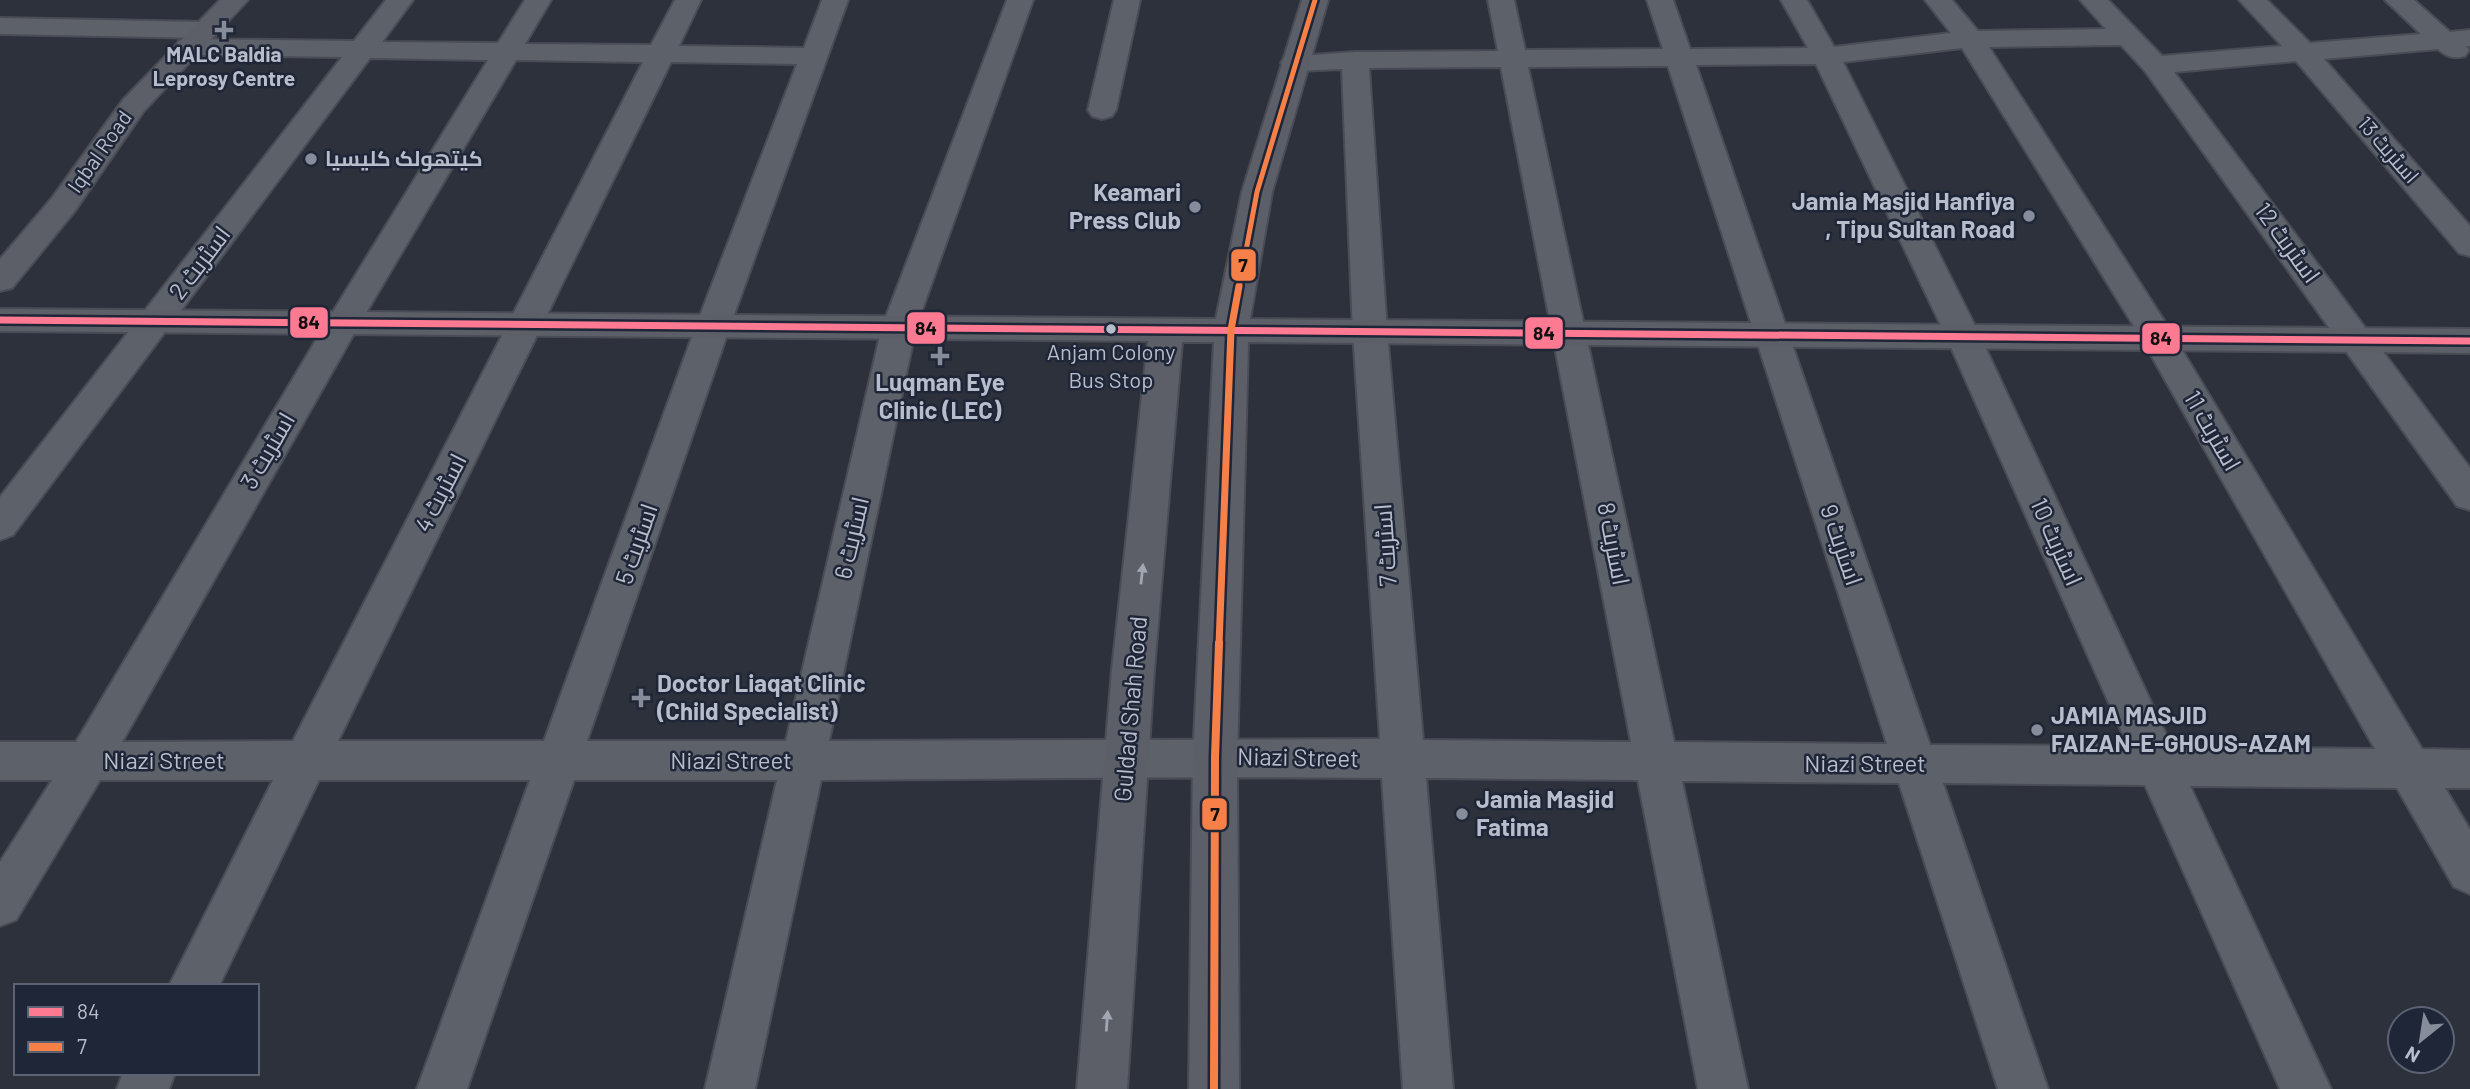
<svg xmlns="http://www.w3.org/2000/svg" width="2470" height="1089" font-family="Barlow,Cairo,sans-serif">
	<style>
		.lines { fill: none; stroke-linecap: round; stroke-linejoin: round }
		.street-casing { stroke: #494c55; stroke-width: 4 }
		.secondary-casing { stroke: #494c55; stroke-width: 4 }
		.street { fill: #5d616a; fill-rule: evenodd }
		.secondary { fill: #5c5f68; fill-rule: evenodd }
		.bus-1-casing { stroke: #1f2637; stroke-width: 12 }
		.bus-2-far2-casing { stroke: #1f2637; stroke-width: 10 }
		.bus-2-far1-casing { stroke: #1f2637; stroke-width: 12 }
		.bus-2-casing { stroke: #1f2637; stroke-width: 13 }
		.bus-1 { stroke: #fe7a93; stroke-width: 7 }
		.bus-2-far2 { stroke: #f78048; stroke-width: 5 }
		.bus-2-far1 { stroke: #f78048; stroke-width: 7 }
		.bus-2 { stroke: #f78048; stroke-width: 8 }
		.oneway { fill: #a1a6b3 }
		.poi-dot { fill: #878c9a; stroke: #1f2637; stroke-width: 2.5 }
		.bus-dot { fill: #b8bdcc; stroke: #1f2637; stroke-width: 2.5 }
		.labels { text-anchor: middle; stroke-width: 5; stroke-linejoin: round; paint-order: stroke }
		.far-poi-label { font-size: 21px; font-weight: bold; fill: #b8bdcc; stroke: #1f2637 }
		.far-street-label { font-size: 21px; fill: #b8bdcc; stroke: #1f2637 }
		.bus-label { font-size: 22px; fill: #b8bdcc; stroke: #1f2637 }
		.poi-label { font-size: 24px; font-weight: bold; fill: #b8bdcc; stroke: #1f2637; text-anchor: start }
		.street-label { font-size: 24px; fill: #b8bdcc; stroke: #1f2637 }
		.line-badge { stroke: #1f2637; stroke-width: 2.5 }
		.pale-badge-label { font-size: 19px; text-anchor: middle; font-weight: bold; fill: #111 }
	</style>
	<rect width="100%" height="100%" fill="#2c313c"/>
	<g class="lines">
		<defs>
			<path id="street" d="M 386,0 L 413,0 L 382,42 L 498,43 L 525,0 L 551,0 L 525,44 L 651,45 L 675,0 L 701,0 L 679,46 L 804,48 L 822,0 L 848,0 L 730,326 L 587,741 L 786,741 L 882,327 L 1007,0 L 1033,0 L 916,327 L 829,741 L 1380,739 L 1353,332 L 1342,69 L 1295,71 L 1285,69 L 1281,63 L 1285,57 L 1355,52 L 1498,51 L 1488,0 L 1514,0 L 1525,50 L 1663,49 L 1647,0 L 1673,0 L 1690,49 L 1808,48 L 1781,0 L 1807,0 L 1834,47 L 1951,33 L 1925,0 L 1952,0 L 1978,31 L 2106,29 L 2080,0 L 2108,0 L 2162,56 L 2282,46 L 2239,0 L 2267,0 L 2310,43 L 2421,34 L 2385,0 L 2414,0 L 2450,32 L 2470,30 L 2470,46 L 2466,46 L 2469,50 L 2465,56 C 2453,59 2447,57 2438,49 L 2324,59 L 2470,226 L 2470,256 L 2459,253 L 2296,61 L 2174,72 L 2470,468 L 2470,510 L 2457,506 L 2145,71 L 2121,45 L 1989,47 L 2170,330 L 2422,749 L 2470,750 L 2470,788 L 2445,788 L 2470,830 L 2470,894 L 2454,887 L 2397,788 L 2190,786 L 2331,1089 L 2280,1089 L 2145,785 L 1943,783 L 2048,1089 L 1998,1089 L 1899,783 L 1682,781 L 1748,1089 L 1698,1089 L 1638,780 L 1426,778 L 1453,1089 L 1403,1089 L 1382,778 C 1195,776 1008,779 821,780 L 755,1089 L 705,1089 L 777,780 L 574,780 L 467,1089 L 417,1089 L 530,780 L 319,780 L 219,986 L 169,986 L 273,780 L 100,780 L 16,920 L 0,926 L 0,862 L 52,780 L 0,780 L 0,742 L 76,742 L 331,315 L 488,60 L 370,58 L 13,535 L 0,540 L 0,497 L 342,57 L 189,55 L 179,53 L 175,47 L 179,41 L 189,39 L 354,41 ZM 1962,48 L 2143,341 L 2375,749 L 2172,747 L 1980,336 L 1843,62 ZM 516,60 L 643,62 L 293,741 L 122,742 L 360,323 ZM 671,62 L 797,64 L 696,326 L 544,741 L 338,741 ZM 1816,64 L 1946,336 L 2128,746 L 1930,745 L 1696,65 ZM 1668,66 L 1887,744 L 1674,742 L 1528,67 ZM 1501,67 L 1631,742 L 1423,740 L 1387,332 L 1369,68 Z
				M 1114,0 L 1140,0 L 1116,110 L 1112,116 L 1102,119 L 1092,116 L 1088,110 Z
				M 0,18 L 205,22 L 215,24 L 218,30 L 215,36 L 205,38 L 0,34 Z
				M 123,1073 L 175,1073 L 169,1089 L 117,1089 Z"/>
			<path id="secondary" d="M 220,0 L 248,0 L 143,112 L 74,212 L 12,288 L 0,291 L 0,259 L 52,198 L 123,100 Z
				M 1302,0 L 1328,0 L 1272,192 L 1250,319 L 2470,329 L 2470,353 L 1248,342 L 1237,757 L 1239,1089 L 1189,1089 L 1193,757 L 1214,342 L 1182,342 L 1154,670 L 1127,1089 L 1077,1089 L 1112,670 L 1148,341 L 0,331 L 0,309 L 1216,319 L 1242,192 Z"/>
		</defs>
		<use href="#street" class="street-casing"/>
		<use href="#secondary" class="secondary-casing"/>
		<use href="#street" class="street"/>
		<use href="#secondary" class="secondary"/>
		<defs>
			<path id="bus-1" d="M 0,320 L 2470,341"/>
			<path id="bus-2-far2" d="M 1239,288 L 1257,192 L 1315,0"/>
			<path id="bus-2-far1" d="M 1219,645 L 1231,330 L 1239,286"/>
			<path id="bus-2" d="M 1214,1089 L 1215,757 L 1219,643"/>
		</defs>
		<use href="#bus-1" class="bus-1-casing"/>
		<use href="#bus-2-far2" class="bus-2-far2-casing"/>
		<use href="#bus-2-far1" class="bus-2-far1-casing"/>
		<use href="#bus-2" class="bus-2-casing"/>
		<use href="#bus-1" class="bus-1"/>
		<use href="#bus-2-far2" class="bus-2-far2"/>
		<use href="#bus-2-far1" class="bus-2-far1"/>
		<use href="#bus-2" class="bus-2"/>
	</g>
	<defs><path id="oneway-solid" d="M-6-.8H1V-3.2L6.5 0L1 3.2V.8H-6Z" transform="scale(1.75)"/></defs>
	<g class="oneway">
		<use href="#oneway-solid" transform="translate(1142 574) rotate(-84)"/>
		<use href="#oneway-solid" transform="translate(1107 1021) rotate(-86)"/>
	</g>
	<g class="poi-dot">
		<path d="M220.5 19.5h7v7h7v7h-7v7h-7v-7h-7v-7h7z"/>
		<circle cx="311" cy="159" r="7"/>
		<circle cx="1195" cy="207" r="7"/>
		<circle cx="2029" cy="216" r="7"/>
		<path d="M936.5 345.5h7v7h7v7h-7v7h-7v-7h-7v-7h7z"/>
		<path d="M637.5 687.5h7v7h7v7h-7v7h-7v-7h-7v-7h7z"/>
		<circle cx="2037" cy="730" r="7"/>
		<circle cx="1462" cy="814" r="7"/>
	</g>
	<circle class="bus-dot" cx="1111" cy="329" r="6"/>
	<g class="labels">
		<g class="far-poi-label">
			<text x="224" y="62">MALC Baldia<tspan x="224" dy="24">Leprosy Centre</tspan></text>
			<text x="325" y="166" text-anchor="start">کیتھولک کلیسیا</text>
		</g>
		<g class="far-street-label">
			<text transform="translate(2388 150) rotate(49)" y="7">اسٹریٹ 13</text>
			<text transform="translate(100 152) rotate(-55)" y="7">Iqbal Road</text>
		</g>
		<g class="bus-label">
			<text x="1111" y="360">Anjam Colony<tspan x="1111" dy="28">Bus Stop</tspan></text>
		</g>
		<g class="poi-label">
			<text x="1181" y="201" text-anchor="end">Keamari<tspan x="1181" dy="28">Press Club</tspan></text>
			<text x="2015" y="210" text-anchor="end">Jamia Masjid Hanfiya<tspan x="2015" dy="28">, Tipu Sultan Road</tspan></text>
			<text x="940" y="391" text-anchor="middle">Luqman Eye<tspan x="940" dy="28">Clinic (LEC)</tspan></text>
			<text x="657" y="692">Doctor Liaqat Clinic<tspan x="657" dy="28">(Child Specialist)</tspan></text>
			<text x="2051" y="724">JAMIA MASJID<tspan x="2051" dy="28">FAIZAN-E-GHOUS-AZAM</tspan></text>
			<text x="1476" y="808">Jamia Masjid<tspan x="1476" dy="28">Fatima</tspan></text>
		</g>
		<g class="street-label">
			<text transform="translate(2287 243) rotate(54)" y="8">اسٹریٹ 12</text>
			<text transform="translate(200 263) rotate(-53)" y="8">اسٹریٹ 2</text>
			<text transform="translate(2212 431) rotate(60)" y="8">اسٹریٹ 11</text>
			<text transform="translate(268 451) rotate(-60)" y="8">اسٹریٹ 3</text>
			<text transform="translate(441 493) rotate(-63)" y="8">اسٹریٹ 4</text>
			<text transform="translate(852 538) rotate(-77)" y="8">اسٹریٹ 6</text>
			<text transform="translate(2056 542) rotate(66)" y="8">اسٹریٹ 10</text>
			<text transform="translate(637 544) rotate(-71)" y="8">اسٹریٹ 5</text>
			<text transform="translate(1613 544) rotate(79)" y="8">اسٹریٹ 8</text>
			<text transform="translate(1386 545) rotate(-94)" y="8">اسٹریٹ 7</text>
			<text transform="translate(1841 545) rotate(71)" y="8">اسٹریٹ 9</text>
			<text transform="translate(1131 709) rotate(-85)" y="8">Guldad Shah Road</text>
			<text transform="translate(1298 758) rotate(1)" y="8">Niazi Street</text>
			<text x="164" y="769">Niazi Street</text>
			<text x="731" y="769">Niazi Street</text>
			<text x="1865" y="772">Niazi Street</text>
		</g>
	</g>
	<g class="line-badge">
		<rect x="1230" y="248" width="27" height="34" rx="7" fill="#f78048"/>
		<rect x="289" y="306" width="40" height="33" rx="7" fill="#fe7a93"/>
		<rect x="906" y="311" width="40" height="34" rx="7" fill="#fe7a93"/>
		<rect x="1524" y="316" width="40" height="34" rx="7" fill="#fe7a93"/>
		<rect x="2141" y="322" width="40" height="33" rx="7" fill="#fe7a93"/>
		<rect x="1201" y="797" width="27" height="34" rx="7" fill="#f78048"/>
	</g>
	<g class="pale-badge-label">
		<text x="1243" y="272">7</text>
		<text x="309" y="329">84</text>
		<text x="926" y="335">84</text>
		<text x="1544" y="340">84</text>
		<text x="2161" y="345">84</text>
		<text x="1215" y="821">7</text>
	</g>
	<rect x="14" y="984" width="245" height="91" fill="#1f2637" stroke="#5c6273" stroke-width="2"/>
	<rect x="28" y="1007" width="35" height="10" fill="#fe7a93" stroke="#5c6273" stroke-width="2"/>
	<text x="77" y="1019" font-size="21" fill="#b8bdcc">84</text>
	<rect x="28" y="1042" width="35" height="10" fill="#f78048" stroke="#5c6273" stroke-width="2"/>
	<text x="77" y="1054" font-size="21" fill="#b8bdcc">7</text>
	<g transform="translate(2421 1040) rotate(210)"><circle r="33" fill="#1f2637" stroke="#5c6273" stroke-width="2"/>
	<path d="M0-5L12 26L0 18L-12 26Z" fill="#878c9a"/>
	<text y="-10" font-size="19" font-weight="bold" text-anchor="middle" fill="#b8bdcc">N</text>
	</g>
</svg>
